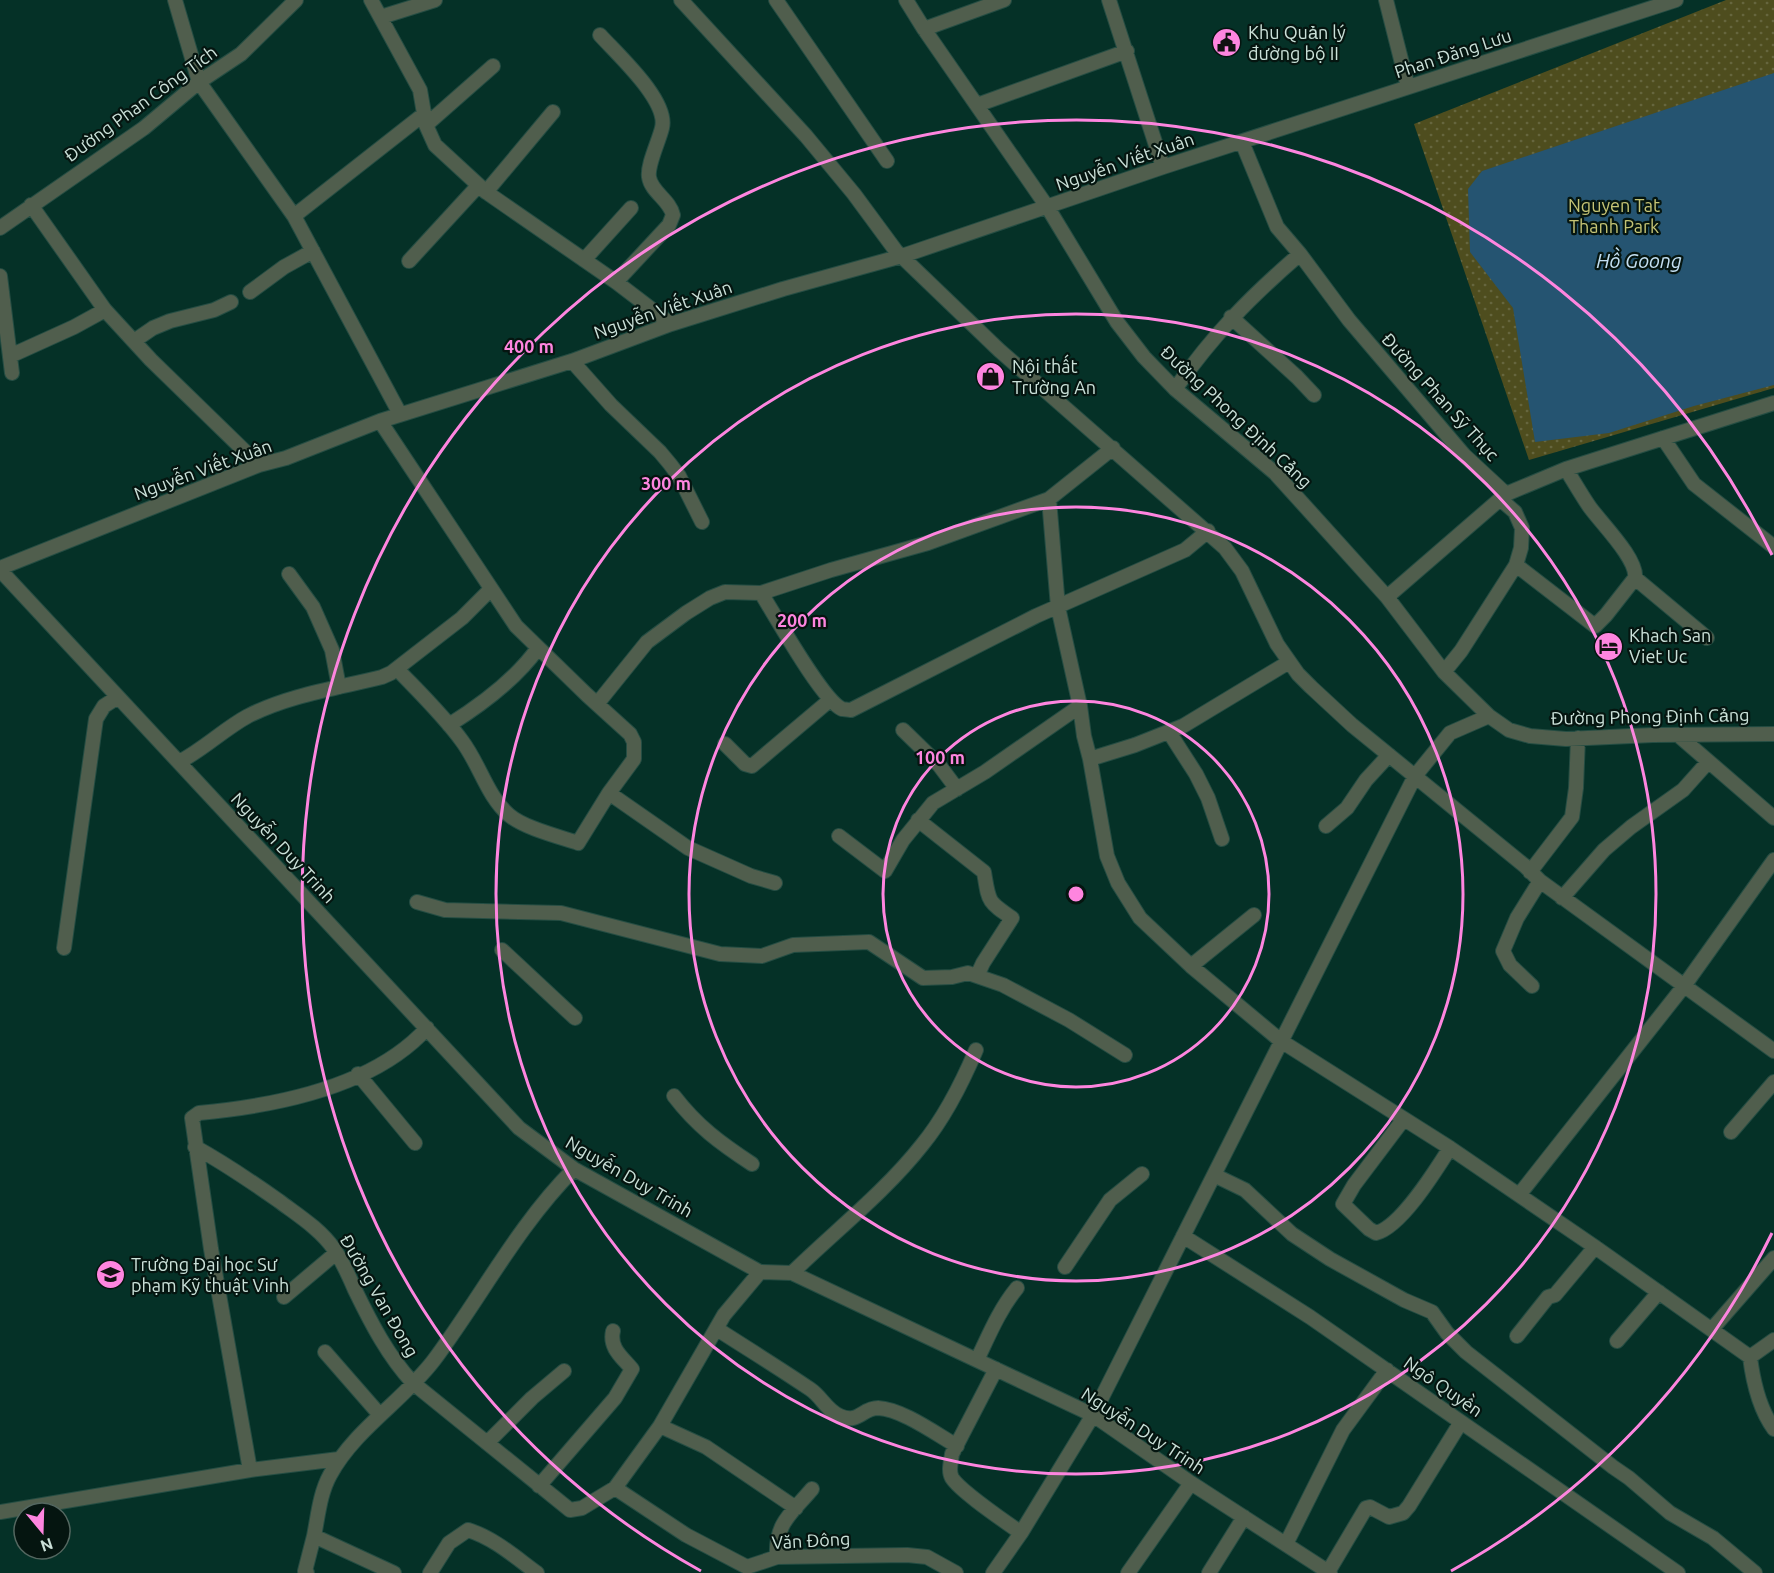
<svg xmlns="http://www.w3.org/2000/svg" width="1774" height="1573" font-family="Ubuntu,sans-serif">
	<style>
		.park { fill: url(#park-dots) }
		.water { fill: #255471 }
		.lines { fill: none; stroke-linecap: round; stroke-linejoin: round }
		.minor-casing { stroke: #254d43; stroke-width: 16 }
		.minor { stroke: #505e4d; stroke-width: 14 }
		.ring { fill: none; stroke: #fe85df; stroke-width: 3 }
		.labels { text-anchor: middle; stroke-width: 4.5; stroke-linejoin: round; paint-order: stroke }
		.poi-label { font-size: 18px; fill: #cbe1d9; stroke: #051510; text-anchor: start }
		.street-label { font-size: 18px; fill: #cbe1d9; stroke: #051510 }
		.park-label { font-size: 18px; fill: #c5c475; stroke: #051510 }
		.water-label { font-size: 20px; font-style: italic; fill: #c4e0f3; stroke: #051510 }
		.centre { fill: #fe85df; stroke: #051510; stroke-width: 3 }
		.ring-label { font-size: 18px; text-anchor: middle; font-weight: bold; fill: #fe85df; stroke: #051510; stroke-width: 4.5; stroke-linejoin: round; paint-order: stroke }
	</style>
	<defs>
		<pattern id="park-dots" width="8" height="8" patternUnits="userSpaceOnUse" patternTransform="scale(1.5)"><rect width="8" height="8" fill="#4e4d1e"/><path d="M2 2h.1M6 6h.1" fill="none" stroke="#66663e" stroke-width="1.8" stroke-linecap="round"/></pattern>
	</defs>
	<rect width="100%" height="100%" fill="#053127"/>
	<path class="park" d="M 1726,0 L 1774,0 L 1774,388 L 1529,460 L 1414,124 Z"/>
	<path class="water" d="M 1774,73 L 1774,385 L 1694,406 L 1609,433 L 1535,442 L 1513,308 L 1470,252 L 1468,189 L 1482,171 Z"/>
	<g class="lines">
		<defs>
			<path id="minor" d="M 175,0 L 199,82 L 294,216 L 400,414
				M 371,0 L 420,90 L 426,125 L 435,145 L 486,192 L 616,282 L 671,324
				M 681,0 L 806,136 L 854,194 L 896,251 L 999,350 L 1225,548 L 1242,571 L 1277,644 L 1298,674 L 1311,687 L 1352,725 L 1525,866 L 1540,881 L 1774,1051
				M 776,0 L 887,161
				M 906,0 L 924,29 L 1048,208 L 1117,322 L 1144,357 L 1175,389 L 1275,473 L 1387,597 L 1444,672 L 1489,716 L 1509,730 L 1530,736 L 1566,739 L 1653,735 L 1774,734
				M 1109,0 L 1163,167
				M 1386,0 L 1408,87
				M 381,17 L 435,0
				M 924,29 L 1004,0
				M 600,35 C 618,55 669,101 662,128 C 659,141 647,165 649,177 C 651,192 670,200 673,215 L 669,225 L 616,282
				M 977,105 L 1127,51
				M 426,125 L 493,66
				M 1242,142 L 1277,227 L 1300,254 L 1349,320 L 1464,455 L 1506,494
				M 486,192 L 553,112
				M 31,205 L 105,310 L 151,360 L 259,465
				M 294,216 L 424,114
				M 0,228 L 144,128 L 199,82 L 241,54 L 296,0
				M 584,260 L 631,208
				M 409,261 L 478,186
				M 0,276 L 12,373
				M 250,292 L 284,267 L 313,251
				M 1231,317 L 1297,377 L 1314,395
				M 134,341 L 153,328 L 170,321 L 214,310 L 231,302
				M 10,356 L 74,327 L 105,310
				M 572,361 L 611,405 L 660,452 L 670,464 L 679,476 L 702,522
				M 1175,389 C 1214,334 1249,298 1300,254
				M 380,421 L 516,626 L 587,695 L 630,734 L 634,742 L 634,759 L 609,793 L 578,843 C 560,837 524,828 509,815 C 487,796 480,765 462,741 C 443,715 419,692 397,669
				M 1663,438 L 1694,484 L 1774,547
				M 1049,499 L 1058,607 L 1080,706 L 1084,736 L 1090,759 L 1107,856 L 1118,883 L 1140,918 L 1191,966 L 1281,1041 L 1450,1148 L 1595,1247 L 1750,1357 C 1753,1381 1760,1410 1774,1429
				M 1516,565 L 1595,626 L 1606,615 L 1635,578 C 1638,559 1600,522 1589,506 C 1581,494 1574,482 1566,469
				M 0,568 L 259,465 L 286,458 L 380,421 L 572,361 L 671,324 L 783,289 L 902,256 L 1163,167 L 1676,0
				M 0,570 L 519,1128 L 574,1169 L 760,1272 L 792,1273 L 1093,1415 L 1191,1483 L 1330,1573
				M 289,574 L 313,607 L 332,650 L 339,687
				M 1635,578 L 1707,638
				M 761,593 C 775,615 822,700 842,709 C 843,709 849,710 851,710 L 1036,616 L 1185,550 L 1208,531
				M 1387,597 L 1506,494 L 1566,469 L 1774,403
				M 1444,672 L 1461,651 L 1516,565 L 1521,548 L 1522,528 L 1515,512 L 1500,499
				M 597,704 L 647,642 L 686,613 L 710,598 L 725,592 L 761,593 L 831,570 L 928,543 L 1049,499 L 1113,448
				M 449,725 C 481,705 516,679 538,648
				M 903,730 L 939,765 L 957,789
				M 1169,732 L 1196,774 L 1208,798 L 1222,839
				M 1678,735 L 1774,818
				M 725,744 L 745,764 L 752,766 L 830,700
				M 1090,759 L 1135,745 L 1183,726 L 1289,662
				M 179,762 C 204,749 224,729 248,716 C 289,695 338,688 382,677 L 391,673 L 462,618 L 491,589
				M 609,793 L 688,848 L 751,876 L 775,883
				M 918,820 L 984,872 C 989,902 987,901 1012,918 L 983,963 L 977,976
				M 1326,826 L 1347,808 L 1366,780 L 1389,755
				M 839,836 L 885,871 L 903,840 L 933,803 L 985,772 L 1080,706
				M 1530,872 L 1572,817 L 1576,788 L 1578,738
				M 1562,898 L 1604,850 L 1631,827 L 1683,790 L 1708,762
				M 417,902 L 445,910 L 561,913 L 720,954 L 762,956 L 793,945 L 869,942 L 923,978 L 952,977 L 968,973 L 1003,985 L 1069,1020 L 1125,1055
				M 64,948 L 96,719 L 104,706 L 118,697
				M 502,950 L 575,1018
				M 1191,966 L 1254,915
				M 1532,986 L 1510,965 L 1503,951 L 1517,918 L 1540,881
				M 358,1074 L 415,1143
				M 674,1096 C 697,1126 720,1143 752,1164
				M 1403,1120 L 1354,1185 L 1343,1204 L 1369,1229 L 1376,1233 C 1401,1227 1436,1170 1450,1148
				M 1731,1132 L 1774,1082
				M 195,1147 C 224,1163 252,1182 279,1201 C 299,1216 320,1229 334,1249 C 343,1262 349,1276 355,1290 C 371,1323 388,1356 413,1383 L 570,1510 L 582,1508 L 615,1488 L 660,1426 L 724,1315 L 760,1272
				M 1214,1175 L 1245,1190 L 1292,1234 L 1330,1259 L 1404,1300 L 1432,1312 L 1447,1333 L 1466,1352 L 1613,1467 L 1629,1478 L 1670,1513 L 1713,1538 L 1755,1573
				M 1519,1195 L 1684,986 L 1774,860
				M 1183,1236 L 1310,1317 L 1678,1573
				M 1065,1267 L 1110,1200 L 1142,1174
				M 792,1273 C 835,1231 885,1192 922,1145 C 945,1117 962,1083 976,1050
				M 284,1297 L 336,1253
				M 717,1329 C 748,1349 779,1368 810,1389 C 822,1397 826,1410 840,1416 C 859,1424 862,1408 878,1408 C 902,1409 936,1434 957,1446
				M 1712,1329 L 1774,1258
				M 1517,1336 L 1548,1297 L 1555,1295 L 1595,1247
				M 1617,1341 L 1659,1292
				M 325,1352 L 380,1415
				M 1750,1357 L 1774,1340
				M 977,1360 C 989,1335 999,1310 1017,1288
				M 996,1369 L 952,1454 C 951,1462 948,1471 952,1478 C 961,1492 1006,1522 1021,1533
				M 660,1426 L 706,1447 L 796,1508
				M 487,1443 L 532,1398 L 564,1371
				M 250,1470 L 211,1249 L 192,1118 L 199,1113 C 275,1106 374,1087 427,1028
				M 539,1486 L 615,1398 L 632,1369 C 622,1357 609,1348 613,1331
				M 615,1488 L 686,1535 L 747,1567 L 777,1557 L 907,1555 L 927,1557 L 956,1573
				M 0,1512 L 250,1470 L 339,1459
				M 1286,1544 L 1343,1430 L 1387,1370
				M 777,1557 C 775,1523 791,1514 812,1489
				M 1328,1572 L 1366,1508 L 1370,1507 L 1389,1517 L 1403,1513 L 1409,1506 L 1461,1422
				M 307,1573 L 305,1571 L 314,1536
				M 394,1573 L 314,1536 C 318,1516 320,1493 330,1475 C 355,1429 403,1401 434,1360 C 481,1297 518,1225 574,1169
				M 430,1573 L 449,1543 L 468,1530 C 494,1538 515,1557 537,1573
				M 993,1573 L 1021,1533 L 1093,1415 L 1415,776 L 1450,733 L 1489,716
				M 1128,1573 L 1191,1483
				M 1209,1573 L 1244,1517"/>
		</defs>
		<use href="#minor" class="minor-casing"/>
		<use href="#minor" class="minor"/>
	</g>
	<g class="ring">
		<circle cx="1076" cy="894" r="193"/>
		<circle cx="1076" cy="894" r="387"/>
		<circle cx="1076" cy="894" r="580"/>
		<path d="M1772 1233A774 774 0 0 1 1451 1571M701 1571A774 774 0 1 1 1772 555"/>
	</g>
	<defs>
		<symbol id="civic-disc" viewBox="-11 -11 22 22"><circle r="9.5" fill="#fe85df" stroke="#051510"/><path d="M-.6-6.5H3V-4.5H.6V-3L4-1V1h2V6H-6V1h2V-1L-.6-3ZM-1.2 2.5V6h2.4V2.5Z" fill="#111"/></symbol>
		<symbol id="shop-disc" viewBox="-11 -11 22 22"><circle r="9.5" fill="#fe85df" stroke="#051510"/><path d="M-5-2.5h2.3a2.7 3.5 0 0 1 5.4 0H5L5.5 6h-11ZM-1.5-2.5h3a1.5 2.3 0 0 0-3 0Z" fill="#111"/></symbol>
		<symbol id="hotel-disc" viewBox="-11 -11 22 22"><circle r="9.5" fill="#fe85df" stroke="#051510"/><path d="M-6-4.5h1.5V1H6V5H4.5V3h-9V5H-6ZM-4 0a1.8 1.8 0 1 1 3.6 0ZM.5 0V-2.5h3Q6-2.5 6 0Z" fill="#111"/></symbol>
		<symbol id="university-disc" viewBox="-11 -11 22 22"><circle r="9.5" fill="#fe85df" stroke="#051510"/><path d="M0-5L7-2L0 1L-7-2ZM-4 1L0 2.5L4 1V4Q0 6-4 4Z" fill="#111"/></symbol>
	</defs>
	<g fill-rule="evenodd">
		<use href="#civic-disc" x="1210" y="26" width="33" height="33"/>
		<use href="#shop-disc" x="974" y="360" width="33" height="33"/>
		<use href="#hotel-disc" x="1592" y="630" width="33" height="33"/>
		<use href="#university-disc" x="94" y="1258" width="33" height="33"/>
	</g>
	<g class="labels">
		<g class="poi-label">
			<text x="1248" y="39">Khu Quản lý<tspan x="1248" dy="21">đường bộ II</tspan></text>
			<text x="1012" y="373">Nội thất<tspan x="1012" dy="21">Trường An</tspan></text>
			<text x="1629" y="642">Khach San<tspan x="1629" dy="21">Viet Uc</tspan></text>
			<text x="131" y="1271">Trường Đại học Sư<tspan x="131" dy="21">phạm Kỹ thuật Vinh</tspan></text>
		</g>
		<g class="street-label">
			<text transform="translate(1453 54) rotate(-18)" y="6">Phan Đăng Lưu</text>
			<text transform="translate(141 104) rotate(-36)" y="6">Đường Phan Công Tích</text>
			<text transform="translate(1125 162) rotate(-19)" y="6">Nguyễn Viết Xuân</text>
			<text transform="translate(663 310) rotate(-19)" y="6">Nguyễn Viết Xuân</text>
			<text transform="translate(1440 397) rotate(48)" y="6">Đường Phan Sỹ Thục</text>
			<text transform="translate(1236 417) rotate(43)" y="6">Đường Phong Định Cảng</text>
			<text transform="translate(203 470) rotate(-20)" y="6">Nguyễn Viết Xuân</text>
			<text transform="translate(1650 717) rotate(-1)" y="6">Đường Phong Định Cảng</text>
			<text transform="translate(283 848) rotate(47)" y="6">Nguyễn Duy Trinh</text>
			<text transform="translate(629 1177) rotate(30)" y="6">Nguyễn Duy Trinh</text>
			<text transform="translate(379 1296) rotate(60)" y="6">Đường Van Đong</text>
			<text transform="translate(1443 1387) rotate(35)" y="6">Ngô Quyền</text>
			<text transform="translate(1143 1431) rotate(33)" y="6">Nguyễn Duy Trinh</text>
			<text transform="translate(811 1541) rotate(-3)" y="6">Văn Đông</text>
		</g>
		<g class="park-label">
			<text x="1614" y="212">Nguyen Tat<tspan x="1614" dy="21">Thanh Park</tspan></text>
		</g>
		<g class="water-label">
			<text x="1639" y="268">Hồ Goong</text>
		</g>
	</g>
	<circle cx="1076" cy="894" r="9" class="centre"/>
	<g class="ring-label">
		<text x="529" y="353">400 m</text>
		<text x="666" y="490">300 m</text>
		<text x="802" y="627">200 m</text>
		<text x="940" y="764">100 m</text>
	</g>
	<g transform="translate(42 1531) rotate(161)"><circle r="28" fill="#051510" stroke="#546760" stroke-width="1.5"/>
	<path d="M0-4.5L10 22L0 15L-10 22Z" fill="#fe85df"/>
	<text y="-9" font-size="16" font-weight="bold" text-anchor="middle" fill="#cbe1d9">N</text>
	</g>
</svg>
